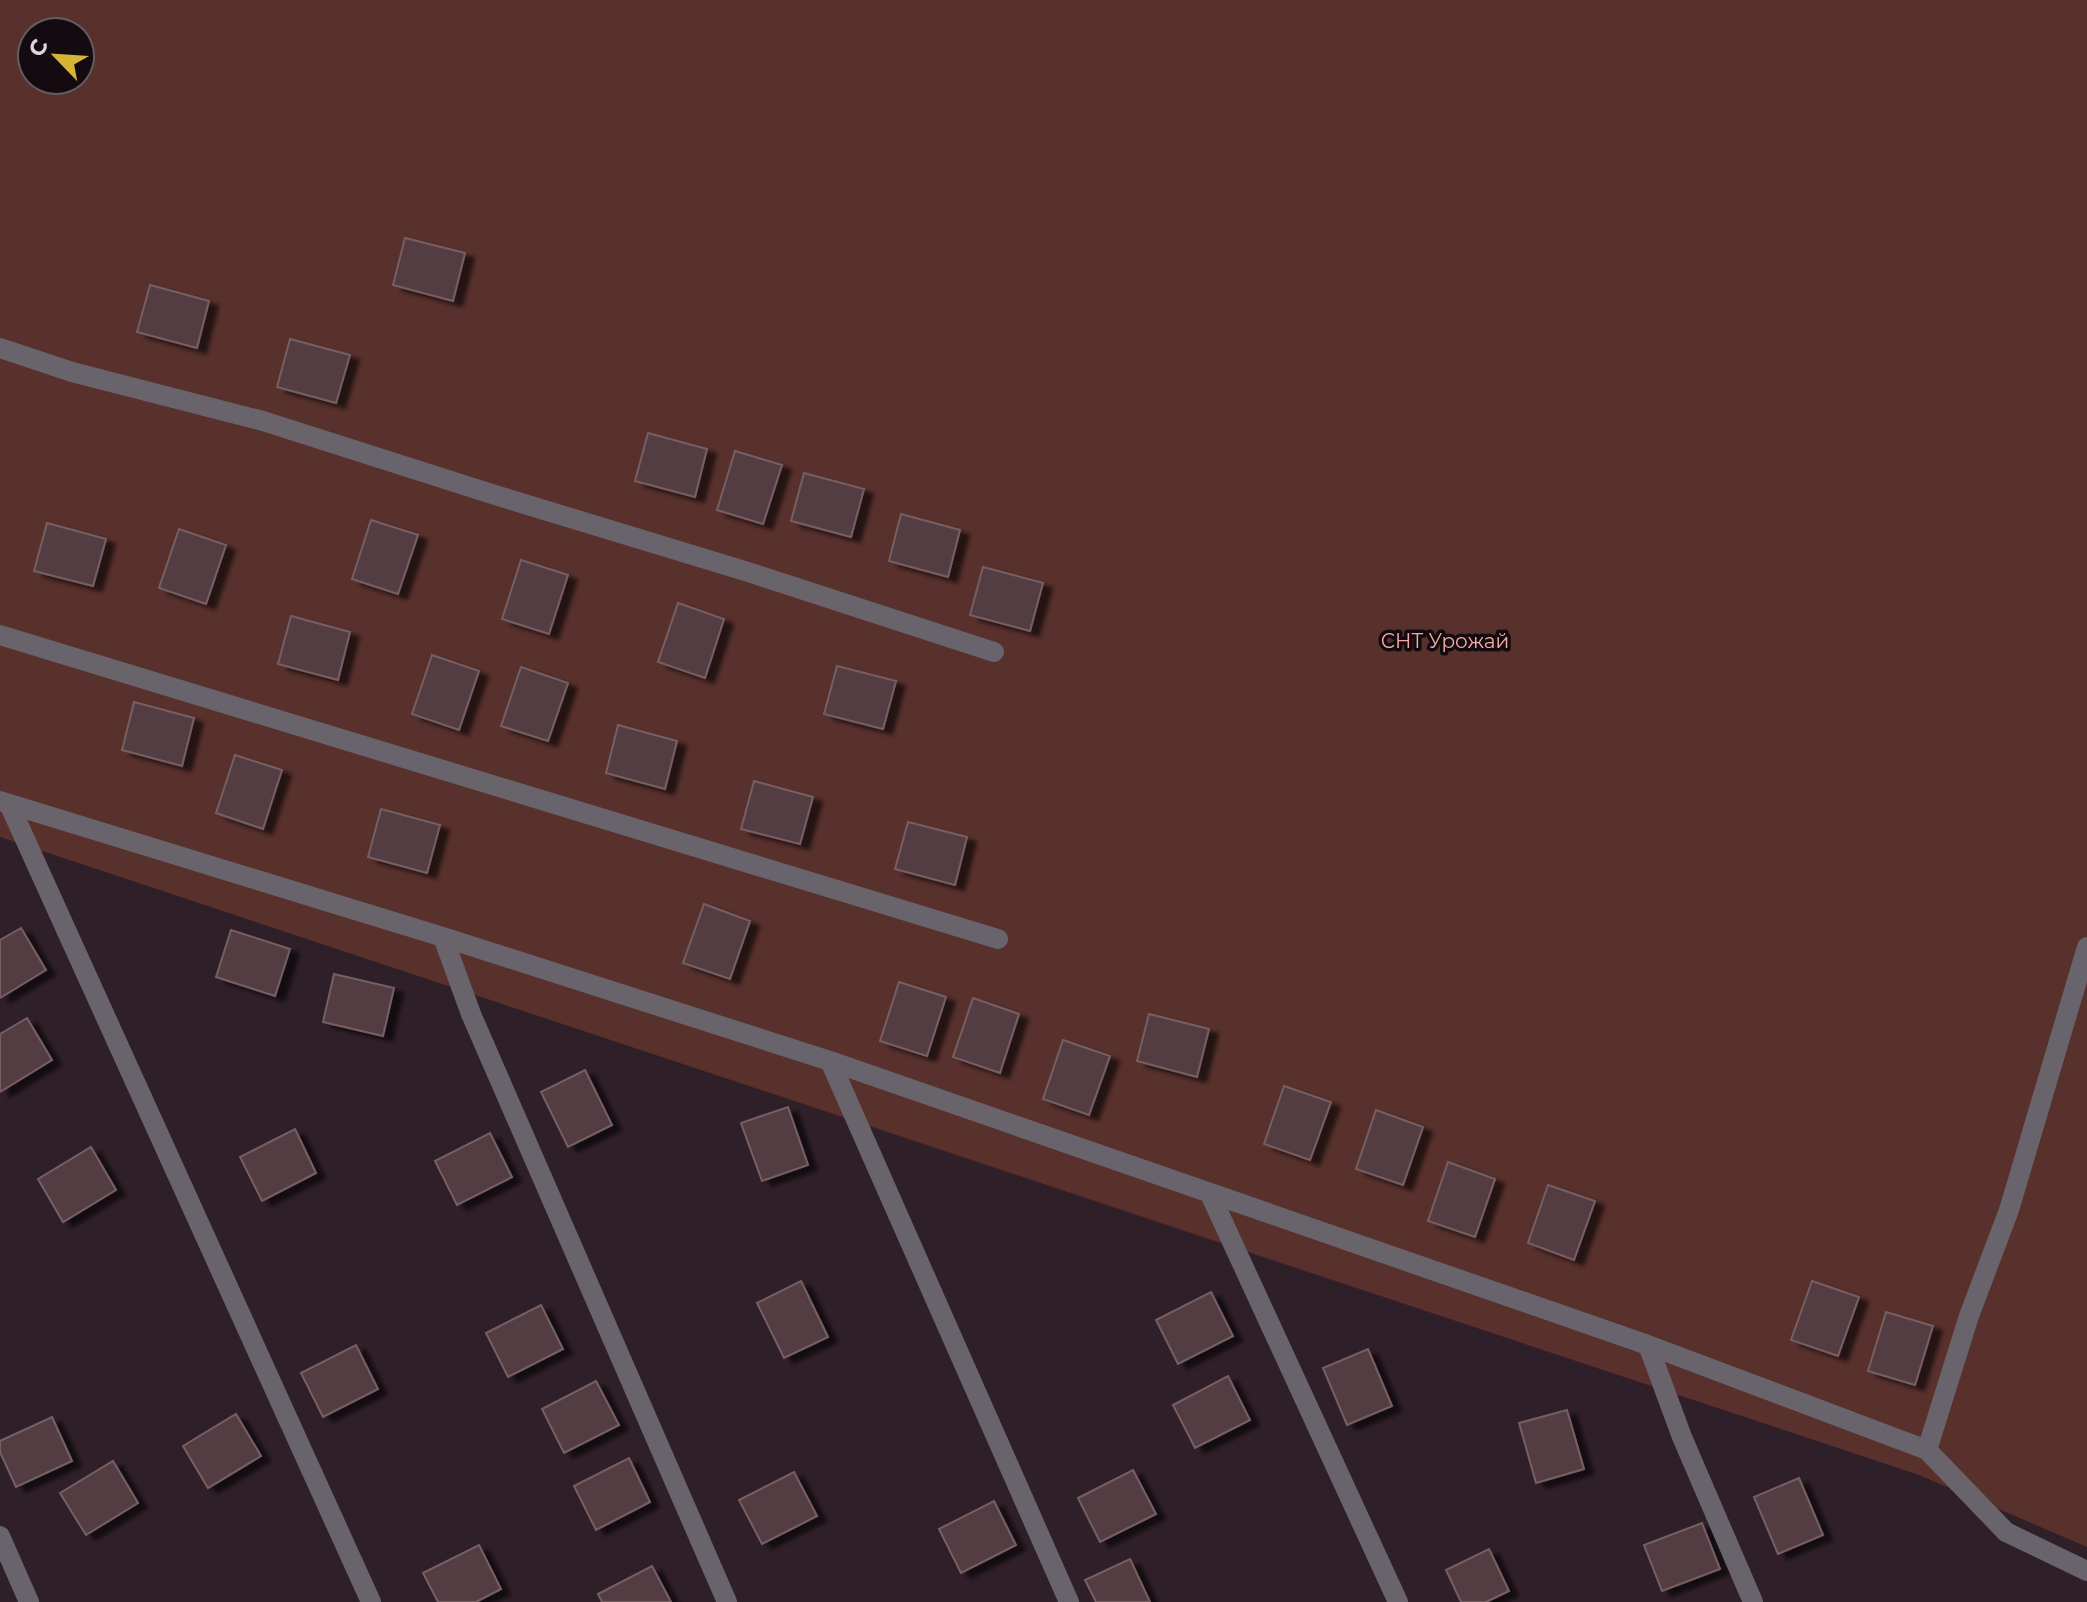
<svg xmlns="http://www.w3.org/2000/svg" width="2087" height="1602" font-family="Montserrat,sans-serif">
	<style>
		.green { fill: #58302c; fill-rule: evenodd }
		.building { fill: #533d42; stroke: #765f64; stroke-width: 2; filter: url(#shadow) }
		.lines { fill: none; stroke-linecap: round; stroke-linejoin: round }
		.minor { stroke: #69636b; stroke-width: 20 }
		.labels { text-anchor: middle; stroke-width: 7; stroke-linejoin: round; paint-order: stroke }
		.park-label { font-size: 20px; fill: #f6aba2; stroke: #130b10 }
	</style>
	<defs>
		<filter id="shadow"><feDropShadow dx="9" dy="5" stdDeviation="2" flood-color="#0009"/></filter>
	</defs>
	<rect width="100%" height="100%" fill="#2f1f29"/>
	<path class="green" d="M 0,0 L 2087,0 L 2087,1547 L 1919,1475 L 0,837 ZM 32,32 L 80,32 L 80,80 L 32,80 Z"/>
	<path class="building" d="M 405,238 L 465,253 L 453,301 L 393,285 Z
		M 150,285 L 209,301 L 197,348 L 137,332 Z
		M 290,339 L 350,355 L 336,403 L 277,387 Z
		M 648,433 L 707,449 L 695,497 L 635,481 Z
		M 735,451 L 782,465 L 763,524 L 717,510 Z
		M 804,473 L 864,489 L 851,537 L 791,521 Z
		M 901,514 L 960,530 L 948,577 L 889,561 Z
		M 371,520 L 418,535 L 398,594 L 352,579 Z
		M 47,523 L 106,539 L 93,586 L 34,571 Z
		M 179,529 L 226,545 L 206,604 L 159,588 Z
		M 521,560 L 568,575 L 549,634 L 502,619 Z
		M 983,567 L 1043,583 L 1030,631 L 970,615 Z
		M 678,603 L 724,619 L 705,678 L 658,662 Z
		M 291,616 L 350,632 L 338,680 L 278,664 Z
		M 432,655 L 479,671 L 459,730 L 412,714 Z
		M 837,666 L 896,681 L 883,729 L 824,714 Z
		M 521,667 L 568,683 L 548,741 L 501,726 Z
		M 134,702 L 194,718 L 182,766 L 122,750 Z
		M 618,725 L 677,741 L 665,789 L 606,773 Z
		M 235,755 L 282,770 L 263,829 L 216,813 Z
		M 754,781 L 813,797 L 800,844 L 741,829 Z
		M 381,809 L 440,825 L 427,873 L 368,857 Z
		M 908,822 L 967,837 L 955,885 L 895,869 Z
		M 704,904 L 750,921 L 730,979 L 683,963 Z
		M 21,928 L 46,970 L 0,998 L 0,940 Z
		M 231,930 L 290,949 L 275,996 L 216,977 Z
		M 334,974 L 394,988 L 383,1036 L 323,1022 Z
		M 899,982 L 946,997 L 927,1056 L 880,1041 Z
		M 973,998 L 1019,1014 L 1000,1073 L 953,1057 Z
		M 1149,1014 L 1209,1029 L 1197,1077 L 1137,1061 Z
		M 27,1018 L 52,1060 L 0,1092 L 0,1034 Z
		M 1063,1040 L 1110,1056 L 1089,1115 L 1043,1099 Z
		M 585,1070 L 612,1125 L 568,1147 L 541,1092 Z
		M 1284,1086 L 1331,1102 L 1310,1160 L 1264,1144 Z
		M 788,1107 L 808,1165 L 762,1181 L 741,1123 Z
		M 1376,1110 L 1423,1127 L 1403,1185 L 1356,1169 Z
		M 295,1129 L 316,1173 L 262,1201 L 240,1157 Z
		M 490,1133 L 512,1177 L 457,1205 L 435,1161 Z
		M 91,1147 L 116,1190 L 63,1222 L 38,1179 Z
		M 1448,1162 L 1495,1179 L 1475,1237 L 1428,1221 Z
		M 1548,1185 L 1595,1201 L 1574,1260 L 1528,1243 Z
		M 801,1281 L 828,1337 L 784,1358 L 757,1303 Z
		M 1812,1281 L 1859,1297 L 1838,1356 L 1791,1340 Z
		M 1211,1292 L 1233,1336 L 1178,1364 L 1156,1320 Z
		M 541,1305 L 563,1349 L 508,1377 L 486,1333 Z
		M 1886,1312 L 1933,1326 L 1915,1385 L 1868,1371 Z
		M 356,1345 L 378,1389 L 323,1417 L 301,1373 Z
		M 1368,1349 L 1392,1406 L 1347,1425 L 1323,1368 Z
		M 1228,1376 L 1250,1420 L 1195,1448 L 1173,1405 Z
		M 596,1381 L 619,1425 L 564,1453 L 542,1409 Z
		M 1567,1410 L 1584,1469 L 1536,1483 L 1519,1423 Z
		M 236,1414 L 261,1456 L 208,1488 L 183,1446 Z
		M 52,1417 L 72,1461 L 16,1487 L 0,1452 L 0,1441 Z
		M 629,1458 L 650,1502 L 596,1530 L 574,1486 Z
		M 113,1461 L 138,1503 L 86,1535 L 60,1493 Z
		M 1133,1470 L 1156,1514 L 1100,1542 L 1078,1498 Z
		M 794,1472 L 817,1516 L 762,1544 L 739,1500 Z
		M 1799,1478 L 1823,1535 L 1778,1554 L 1754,1497 Z
		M 994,1501 L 1016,1545 L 961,1573 L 939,1529 Z
		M 1702,1523 L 1720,1569 L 1662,1591 L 1644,1545 Z
		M 479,1545 L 501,1589 L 476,1602 L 438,1602 L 423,1573 Z
		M 1489,1549 L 1509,1591 L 1486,1602 L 1461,1602 L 1446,1570 Z
		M 1130,1559 L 1150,1602 L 1096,1602 L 1085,1580 Z
		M 652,1566 L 671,1602 L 602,1602 L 598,1594 Z"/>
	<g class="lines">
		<path class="minor" d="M 0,348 L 72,372 L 263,421 L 495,495 L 745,571 L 994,652
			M 0,635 L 998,939
			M 0,801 L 443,937 L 830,1061 L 1648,1345 L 1927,1450 L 2006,1532 L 2087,1571
			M 9,804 L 371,1602
			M 443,937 L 471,1014 L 727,1602
			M 830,1061 L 1069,1602
			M 1210,1194 L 1398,1602
			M 1648,1345 L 1682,1437 L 1753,1602
			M 1927,1450 L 1969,1316 L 2009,1210 L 2087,947
			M 0,1536 L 29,1602"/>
	</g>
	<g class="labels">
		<g class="park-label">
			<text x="1445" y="648">СНТ Урожай</text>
		</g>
	</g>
	<g transform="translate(56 56) rotate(295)"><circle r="38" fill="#130b10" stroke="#655c62" stroke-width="2"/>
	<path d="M0-6L14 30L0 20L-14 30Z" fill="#d6b534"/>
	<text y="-12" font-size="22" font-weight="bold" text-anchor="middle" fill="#e1d5dc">С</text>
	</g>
</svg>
